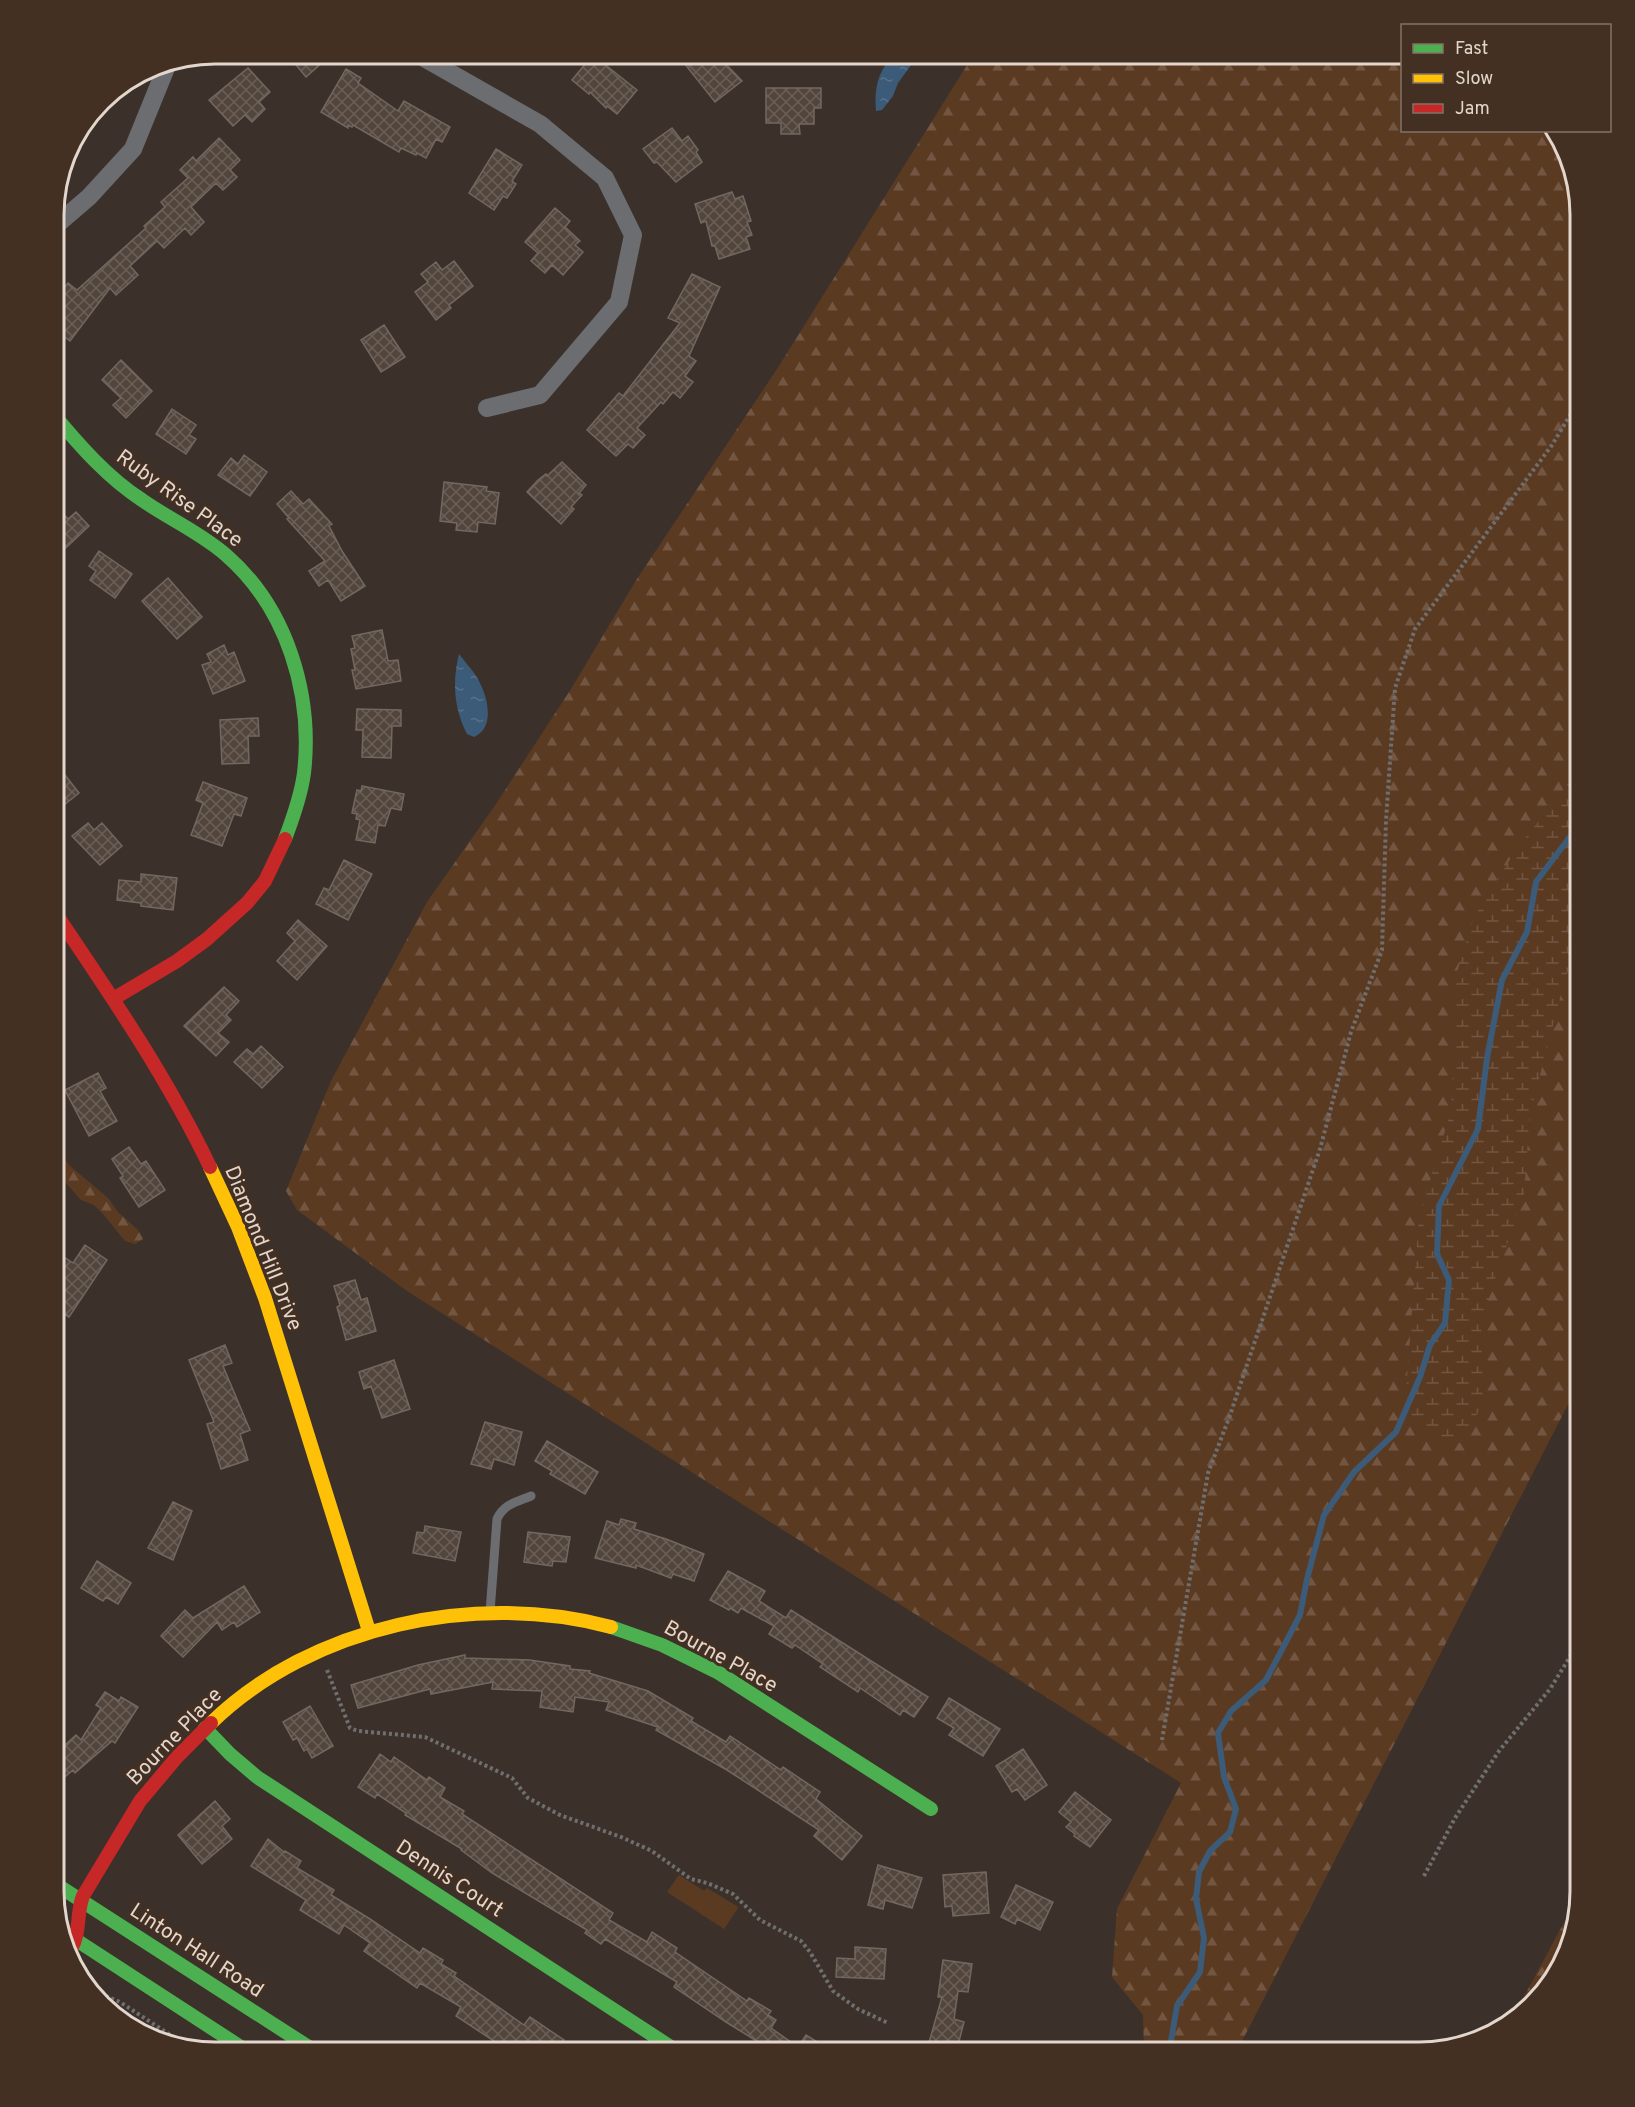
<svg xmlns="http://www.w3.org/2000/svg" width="1635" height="2107" font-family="Overpass,sans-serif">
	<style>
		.forest { fill: url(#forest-firs) }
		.wetland { fill: url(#wetland-marsh) }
		.park { fill: #5b3a22 }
		.water { fill: url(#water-ripples) }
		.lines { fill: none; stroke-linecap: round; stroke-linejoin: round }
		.stream { stroke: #3b5b78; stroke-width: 6 }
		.building { fill: url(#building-cross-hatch); stroke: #716862; stroke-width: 1.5 }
		.path { stroke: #706f6f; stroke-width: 4; stroke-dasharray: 3 3; stroke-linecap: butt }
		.lane { stroke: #6b6d70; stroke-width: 9 }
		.street { stroke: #6b6d70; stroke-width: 18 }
		.fast { stroke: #4caf50; stroke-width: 14 }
		.slow { stroke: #ffc107; stroke-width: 14 }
		.jam { stroke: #c62828; stroke-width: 14 }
		.labels { text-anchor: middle; stroke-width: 6; stroke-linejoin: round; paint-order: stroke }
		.street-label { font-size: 21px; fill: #e3d6cd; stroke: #433022 }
		.rim { fill: none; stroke: #e3d6cd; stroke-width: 3 }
	</style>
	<defs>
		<pattern id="forest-firs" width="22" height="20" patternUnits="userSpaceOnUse" patternTransform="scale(1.5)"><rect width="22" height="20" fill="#5b3a22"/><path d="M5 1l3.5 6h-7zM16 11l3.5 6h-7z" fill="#725641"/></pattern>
		<pattern id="wetland-marsh" width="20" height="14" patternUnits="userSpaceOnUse" patternTransform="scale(1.5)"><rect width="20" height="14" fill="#5b3a22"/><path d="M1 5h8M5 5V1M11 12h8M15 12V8" fill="none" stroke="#725641"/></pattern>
		<pattern id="water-ripples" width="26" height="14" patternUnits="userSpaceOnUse" patternTransform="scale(1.5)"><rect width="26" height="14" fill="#3b5b78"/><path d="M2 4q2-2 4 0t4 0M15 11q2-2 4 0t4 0" fill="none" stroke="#57728a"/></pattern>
		<pattern id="building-cross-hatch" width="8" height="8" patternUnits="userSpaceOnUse" patternTransform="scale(1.5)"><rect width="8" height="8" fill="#52453c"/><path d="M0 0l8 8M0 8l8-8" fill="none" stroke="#6b5f57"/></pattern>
	</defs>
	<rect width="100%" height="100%" fill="#3b312a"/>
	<path class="forest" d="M 974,54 L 1402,54 L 1402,130 L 1555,131 L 1581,215 L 1581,1379 L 1236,2053 L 1144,2053 L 1143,2015 L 1112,1977 L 1117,1909 L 1181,1783 L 407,1291 L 297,1210 L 286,1191 L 331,1081 L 427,902 L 494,807 L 571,689 L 635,582 L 779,366 Z
		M 54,1145 L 70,1166 L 108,1198 L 118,1212 L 138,1230 L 143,1239 L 135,1244 L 125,1241 L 103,1214 L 94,1205 L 81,1200 L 68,1185 L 54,1175 Z
		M 1581,1891 L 1560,1972 L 1508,2026 Z"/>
	<path class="wetland" d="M 1581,767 L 1581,936 L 1565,979 L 1530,1114 L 1524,1194 L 1481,1321 L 1483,1404 L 1461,1442 L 1444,1450 L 1419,1426 L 1405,1405 L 1419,1217 L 1451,1111 L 1454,1040 L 1454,982 L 1474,917 L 1516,850 Z"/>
	<path class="park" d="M 679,1875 L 704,1891 L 707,1888 L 737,1906 L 738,1908 L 724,1929 L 667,1892 Z"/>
	<path class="water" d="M 894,54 L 919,54 L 898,83 L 893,96 L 882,110 L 876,111 C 874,87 878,72 894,54 Z
		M 459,654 C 464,661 470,667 474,673 C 486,689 498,727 474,737 L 467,734 C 454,708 452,682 459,654 Z"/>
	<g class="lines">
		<path class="stream" d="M 1169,2053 L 1177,2006 L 1200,1972 L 1204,1938 L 1196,1899 L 1199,1872 L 1210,1851 L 1230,1832 L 1236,1809 L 1224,1777 L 1218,1733 L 1231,1711 L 1266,1680 L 1300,1615 L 1307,1579 L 1324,1515 L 1354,1472 L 1396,1432 L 1420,1377 L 1430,1345 L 1445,1323 L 1449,1280 L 1437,1254 L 1439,1206 L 1478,1129 L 1487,1058 L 1502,980 L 1527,932 L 1536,882 L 1581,822"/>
	</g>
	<path class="building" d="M 287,54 L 332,54 L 306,77 Z
		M 696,54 L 716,54 L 742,81 L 715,102 L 684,63 Z
		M 593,55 L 637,90 L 617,114 L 607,106 L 606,108 L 590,92 L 589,94 L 572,80 Z
		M 248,68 L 270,92 L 259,102 L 265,109 L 252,122 L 245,115 L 233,126 L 209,100 Z
		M 346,69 L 361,78 L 358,83 L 398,111 L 404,101 L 450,127 L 442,142 L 436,139 L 426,158 L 417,153 L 416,155 L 401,148 L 399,152 L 353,125 L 352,127 L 348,125 L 348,128 L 321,112 Z
		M 766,88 L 821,88 L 821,108 L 814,108 L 814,124 L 799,124 L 800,134 L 781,134 L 781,123 L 766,123 Z
		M 672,128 L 682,141 L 688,136 L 698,150 L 696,152 L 702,162 L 676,182 L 657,162 L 654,163 L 643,149 Z
		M 219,138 L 240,160 L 230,170 L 237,177 L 223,190 L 216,183 L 191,207 L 204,222 L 191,235 L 185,228 L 164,248 L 157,241 L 130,266 L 138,275 L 116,295 L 110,288 L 70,341 L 54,329 L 54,314 L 63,303 L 56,298 L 68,283 L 77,290 L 146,228 L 144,226 L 165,207 L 161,202 L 188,178 L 180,170 L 193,157 L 196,161 Z
		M 496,149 L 522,165 L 512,181 L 516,184 L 507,198 L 503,196 L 494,210 L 469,193 Z
		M 732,192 L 735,199 L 743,196 L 751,221 L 747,222 L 752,235 L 746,237 L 750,249 L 719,259 L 715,246 L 712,246 L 706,221 L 701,223 L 695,204 Z
		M 555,208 L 570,221 L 565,227 L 580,241 L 575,245 L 583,252 L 563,275 L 552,265 L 545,273 L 531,261 L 538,253 L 525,242 Z
		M 454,261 L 473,286 L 449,305 L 451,308 L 436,320 L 415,292 L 428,282 L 421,274 L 436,262 L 442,270 Z
		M 692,274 L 720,287 L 689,356 L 696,361 L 685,376 L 693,382 L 680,398 L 673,392 L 663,404 L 661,402 L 637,428 L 645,435 L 633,448 L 628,444 L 616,456 L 587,430 L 619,393 L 623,396 L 680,323 L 668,318 Z
		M 384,325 L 405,357 L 381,372 L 361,340 Z
		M 121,360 L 152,391 L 126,418 L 113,405 L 121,398 L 102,380 Z
		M 172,409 L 196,425 L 189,435 L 196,439 L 186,454 L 156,434 Z
		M 244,455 L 267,472 L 250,496 L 218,475 L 231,458 L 238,464 Z
		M 562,462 L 586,485 L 579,493 L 582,495 L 571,507 L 574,509 L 561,524 L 527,492 L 538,480 L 546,474 L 547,476 Z
		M 444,482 L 487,487 L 486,491 L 499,493 L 495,524 L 478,522 L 477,532 L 456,530 L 457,523 L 440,521 Z
		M 291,491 L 303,504 L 309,499 L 332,524 L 329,526 L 342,551 L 365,586 L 341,601 L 328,580 L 319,586 L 309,571 L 325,561 L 287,519 L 289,518 L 277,504 Z
		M 54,504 L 68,519 L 76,512 L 89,526 L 54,559 Z
		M 99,551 L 132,574 L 115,598 L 90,580 L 96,571 L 89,566 Z
		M 168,578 L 202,617 L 177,639 L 142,601 Z
		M 382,630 L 388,661 L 398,660 L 401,681 L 356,689 L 352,670 L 355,670 L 351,649 L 355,648 L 352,636 Z
		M 224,645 L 228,655 L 234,652 L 245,681 L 213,694 L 202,665 L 211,662 L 207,654 Z
		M 357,709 L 401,710 L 401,726 L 392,726 L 391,758 L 362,757 L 363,730 L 356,730 Z
		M 258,718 L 259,736 L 248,736 L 249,763 L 222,764 L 220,720 Z
		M 54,761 L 79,793 L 54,813 Z
		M 203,782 L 247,798 L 241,816 L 234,814 L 222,846 L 191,835 L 203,803 L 196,800 Z
		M 362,786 L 404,794 L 401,810 L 391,808 L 385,826 L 378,825 L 375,843 L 356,840 L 360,820 L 356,819 L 357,814 L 352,813 L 357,790 L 361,791 Z
		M 88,823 L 94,830 L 102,823 L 122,846 L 100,865 L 72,836 Z
		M 344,860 L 372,874 L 348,920 L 316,904 L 324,888 L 329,890 Z
		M 141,874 L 177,878 L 173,910 L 141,906 L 141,903 L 117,900 L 119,880 L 141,882 Z
		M 298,920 L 327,946 L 297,980 L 277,961 L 295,941 L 287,933 Z
		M 224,987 L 239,1001 L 226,1015 L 231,1020 L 218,1033 L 229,1042 L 216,1056 L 184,1026 Z
		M 261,1046 L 283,1067 L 262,1088 L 234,1062 L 247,1049 L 253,1054 Z
		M 98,1073 L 106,1088 L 100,1091 L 117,1121 L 89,1136 L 65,1090 Z
		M 129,1147 L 141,1164 L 146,1161 L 165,1190 L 139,1207 L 120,1178 L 123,1176 L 112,1159 Z
		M 85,1245 L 107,1260 L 69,1317 L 54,1308 L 54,1291 L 61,1281 L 54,1276 L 54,1271 L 64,1257 L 73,1263 Z
		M 355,1280 L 361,1300 L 367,1298 L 376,1331 L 346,1340 L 337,1307 L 340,1305 L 334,1286 Z
		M 225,1345 L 232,1363 L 223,1366 L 250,1430 L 240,1434 L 248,1460 L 221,1469 L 207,1424 L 214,1422 L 189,1360 Z
		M 394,1360 L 410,1409 L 382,1418 L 371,1386 L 364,1389 L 359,1372 Z
		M 485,1422 L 522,1432 L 514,1465 L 494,1459 L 491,1469 L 471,1464 Z
		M 547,1441 L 598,1472 L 585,1494 L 550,1474 L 552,1471 L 535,1461 Z
		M 173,1502 L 192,1511 L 173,1560 L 148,1548 Z
		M 621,1519 L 636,1523 L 634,1529 L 666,1539 L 704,1554 L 694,1581 L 673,1574 L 671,1578 L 636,1565 L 636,1568 L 595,1558 L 607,1521 L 619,1525 Z
		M 425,1526 L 461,1532 L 455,1561 L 413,1553 L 417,1532 L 424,1533 Z
		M 528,1532 L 570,1537 L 566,1562 L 553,1561 L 552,1566 L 524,1562 Z
		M 97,1561 L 131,1583 L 118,1604 L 106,1597 L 103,1601 L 81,1588 Z
		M 728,1571 L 765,1591 L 759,1601 L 786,1618 L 791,1610 L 928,1697 L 914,1717 L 903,1710 L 900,1715 L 860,1688 L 858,1692 L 820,1667 L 823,1664 L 795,1645 L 792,1648 L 769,1634 L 774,1626 L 741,1608 L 738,1613 L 730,1608 L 729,1610 L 710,1600 Z
		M 244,1586 L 260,1612 L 237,1627 L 234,1622 L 222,1630 L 217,1622 L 183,1657 L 161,1636 L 185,1610 L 193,1618 Z
		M 465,1655 L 465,1658 L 530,1660 L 570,1666 L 570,1669 L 590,1671 L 589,1673 L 648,1691 L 693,1718 L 691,1721 L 726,1742 L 730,1736 L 781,1770 L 783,1767 L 820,1792 L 816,1799 L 862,1836 L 842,1860 L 814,1836 L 819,1830 L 727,1770 L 656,1730 L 658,1727 L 606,1710 L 609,1702 L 575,1697 L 573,1712 L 540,1707 L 542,1691 L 492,1689 L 493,1682 L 431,1694 L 430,1689 L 358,1708 L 351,1685 L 418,1665 Z
		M 105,1692 L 119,1701 L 121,1697 L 138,1707 L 115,1743 L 112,1741 L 75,1773 L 73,1770 L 54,1786 L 54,1755 L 76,1735 L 81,1740 L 101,1708 L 96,1705 Z
		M 949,1698 L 1000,1729 L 983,1756 L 949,1735 L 954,1728 L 937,1718 Z
		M 310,1706 L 333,1746 L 312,1758 L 307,1749 L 304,1751 L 297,1738 L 293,1740 L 283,1722 Z
		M 1023,1749 L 1047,1785 L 1025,1800 L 1017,1789 L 1012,1792 L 996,1766 Z
		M 380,1754 L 391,1762 L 394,1757 L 427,1780 L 429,1777 L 445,1788 L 440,1797 L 464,1811 L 462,1814 L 613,1913 L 609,1920 L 647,1942 L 652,1932 L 677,1948 L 675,1952 L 747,2001 L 749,1998 L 771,2011 L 768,2015 L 776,2020 L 771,2028 L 798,2047 L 806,2035 L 819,2043 L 812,2053 L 776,2053 L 726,2022 L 674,1987 L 677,1982 L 605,1939 L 601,1944 L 585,1933 L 587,1930 L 492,1873 L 461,1850 L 462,1849 L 405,1815 L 406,1813 L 377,1794 L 375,1798 L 358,1787 Z
		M 1075,1792 L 1111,1820 L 1090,1847 L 1074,1836 L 1075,1834 L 1066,1827 L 1071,1822 L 1059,1812 Z
		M 215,1801 L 230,1819 L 222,1826 L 232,1839 L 202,1864 L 178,1835 Z
		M 268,1839 L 284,1852 L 285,1851 L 301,1861 L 297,1868 L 334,1890 L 331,1895 L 370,1919 L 420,1953 L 423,1948 L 443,1960 L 441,1964 L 456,1973 L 454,1976 L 524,2025 L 530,2017 L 564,2040 L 555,2053 L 512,2053 L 456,2016 L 461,2007 L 420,1983 L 417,1988 L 364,1951 L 370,1943 L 344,1925 L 339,1934 L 300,1910 L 306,1900 L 251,1866 Z
		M 878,1865 L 922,1878 L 912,1908 L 885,1900 L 883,1909 L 868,1905 Z
		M 986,1872 L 989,1913 L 953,1916 L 952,1906 L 945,1907 L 943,1875 Z
		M 1016,1885 L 1053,1902 L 1040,1930 L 1017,1919 L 1015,1924 L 1001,1917 Z
		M 855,1947 L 886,1949 L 884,1979 L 836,1977 L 837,1958 L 855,1959 Z
		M 943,1960 L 972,1964 L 968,1992 L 958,1991 L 954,2019 L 964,2022 L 956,2053 L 926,2053 L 942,1997 L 938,1997 Z"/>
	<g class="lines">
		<path class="path" d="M 327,1670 L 350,1728 L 358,1731 L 425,1737 L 512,1778 L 528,1798 L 560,1815 L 621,1837 L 652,1851 L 691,1879 L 707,1883 L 733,1894 L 760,1920 L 801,1941 L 810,1952 L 833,1991 L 858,2009 L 888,2023
			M 1162,1740 L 1208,1473 L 1229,1418 L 1320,1149 L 1351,1032 L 1382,950 L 1386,820 L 1395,688 L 1415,629 L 1552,445 L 1581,397
			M 1424,1876 L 1455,1818 L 1499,1751 L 1550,1689 L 1581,1639
			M 89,1989 L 120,2002 L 187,2046"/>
		<path class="lane" d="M 490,1612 L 497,1519 C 504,1504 516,1502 531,1496"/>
		<path class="street" d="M 417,54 L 540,124 L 605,178 L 633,235 L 619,302 L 540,395 L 487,408
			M 54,227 L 89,197 L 133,149 L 168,63"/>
		<path class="fast" d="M 54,415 C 80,446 108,478 142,500 C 169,519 201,533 226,555 C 287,608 313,694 304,773 C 301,796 293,818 285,839
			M 611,1627 L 662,1645 L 719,1673 L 931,1809
			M 205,1728 L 230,1754 L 257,1777 L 680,2053
			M 54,1883 L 318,2053
			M 67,1934 L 250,2053"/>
		<path class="slow" d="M 210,1167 L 238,1227 L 265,1298 L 369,1631
			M 211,1723 C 312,1625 477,1591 611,1627"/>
		<path class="jam" d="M 54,911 C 110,994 167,1077 210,1167
			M 113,999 L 177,961 L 207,939 L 247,903 L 265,881 L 285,839
			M 71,1949 C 81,1932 76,1913 83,1896 L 140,1801 L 177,1757 L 211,1723"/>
	</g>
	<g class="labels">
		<g class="street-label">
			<text transform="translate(180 498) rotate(36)" y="7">Ruby Rise Place</text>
			<text transform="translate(264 1248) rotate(68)" y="7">Diamond Hill Drive</text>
			<text transform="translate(721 1656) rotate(29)" y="7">Bourne Place</text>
			<text transform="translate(174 1736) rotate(-46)" y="7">Bourne Place</text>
			<text transform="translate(450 1878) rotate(33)" y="7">Dennis Court</text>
			<text transform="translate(197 1950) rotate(33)" y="7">Linton Hall Road</text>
		</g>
	</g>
	<path d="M0 0H1635V2107H0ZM215 64H1419A151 151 0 0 1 1570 215V1891A151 151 0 0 1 1419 2042H215A151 151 0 0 1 64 1891V215A151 151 0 0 1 215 64Z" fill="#433022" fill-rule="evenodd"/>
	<path class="rim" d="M215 64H1419A151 151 0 0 1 1570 215V1891A151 151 0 0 1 1419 2042H215A151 151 0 0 1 64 1891V215A151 151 0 0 1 215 64Z"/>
	<rect x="1401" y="24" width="210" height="108" fill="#433022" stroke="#837266" stroke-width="1.5"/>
	<rect x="1413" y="44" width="30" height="9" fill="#4caf50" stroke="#837266" stroke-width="1.5"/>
	<text x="1455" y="54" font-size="18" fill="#e3d6cd">Fast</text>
	<rect x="1413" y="74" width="30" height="9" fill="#ffc107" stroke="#837266" stroke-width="1.5"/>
	<text x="1455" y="84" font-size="18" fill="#e3d6cd">Slow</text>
	<rect x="1413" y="104" width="30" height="9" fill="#c62828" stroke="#837266" stroke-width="1.5"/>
	<text x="1455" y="114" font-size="18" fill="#e3d6cd">Jam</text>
</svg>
